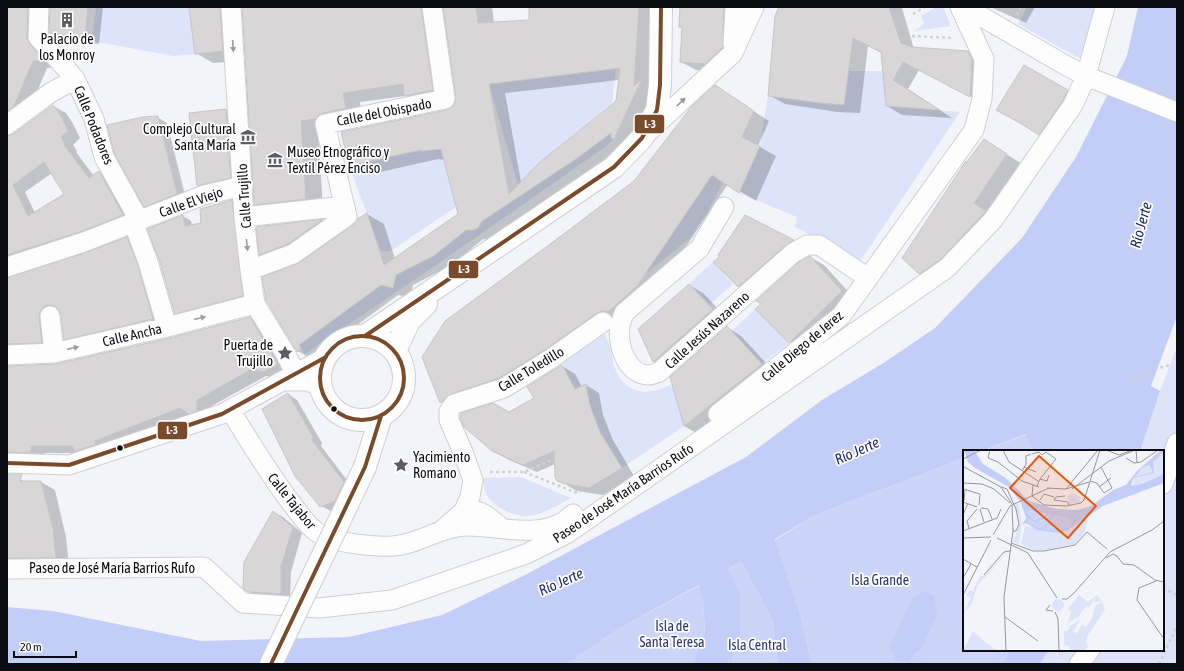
<svg xmlns="http://www.w3.org/2000/svg" width="1184" height="671" font-family="'Asap Condensed',sans-serif">
	<style>
		.green { fill: #dde3f8 }
		.forest { fill: #cbd5f8 }
		.water { fill: #c2cef8 }
		.shadow { fill: #0003; fill-rule: evenodd }
		.building { fill: #d9d6d7; stroke: #c8c5c7; fill-rule: evenodd }
		.lines { fill: none; stroke-linecap: round; stroke-linejoin: round }
		.street-casing { stroke: #cecfd5; stroke-width: 21 }
		.secondary-casing { stroke: #cecfd5; stroke-width: 24 }
		.path { stroke: #d0d1d3; stroke-width: 2.5; stroke-dasharray: 3 3; stroke-linecap: butt }
		.street { stroke: #fdfdfe; stroke-width: 19 }
		.secondary { stroke: #fdfdfe; stroke-width: 22 }
		.secondary-bridge-casing { stroke: #cecfd5; stroke-width: 24; stroke-linecap: butt }
		.secondary-bridge { stroke: #fdfdfe; stroke-width: 22 }
		.bus-1-casing { stroke: #fff; stroke-width: 7 }
		.bus-1 { stroke: #7a4b2a; stroke-width: 4 }
		.oneway { fill: #9c9d9f }
		.bus-dot { fill: #0a0c11; stroke: #fff; stroke-width: 1.5 }
		.labels { text-anchor: middle; stroke-width: 3.5; stroke-linejoin: round; paint-order: stroke }
		.poi-label { font-size: 14px; fill: #0a0c11; stroke: #fff; text-anchor: end }
		.street-label { font-size: 14px; fill: #0a0c11; stroke: #fff }
		.park-label { font-size: 14px; fill: #2b3579; stroke: #fff }
		.water-label { font-size: 15px; font-style: italic; fill: #212a6c; stroke: #fff }
		.inset-road { fill: none; stroke: #96979d; stroke-width: 1 }
		.view { fill: #e8590c; fill-opacity: 0.15; stroke: #e8590c; stroke-width: 2 }
		.inset-edge { fill: none; stroke: #0a0c11; stroke-width: 2 }
		.line-badge { stroke: #fff; stroke-width: 1.5 }
		.badge-label { font-size: 11px; text-anchor: middle; font-weight: bold; fill: #fff }
	</style>
	<rect width="100%" height="100%" fill="#f3f4fa"/>
	<path class="green" d="M 96,7 L 189,7 L 195,54 L 173,56 L 92,41 Z
		M 936,7 L 943,7 L 951,26 L 914,31 L 924,24 L 921,16 Z
		M 1027,7 L 1096,7 L 1084,61 L 1018,24 Z
		M 616,69 L 612,103 L 539,163 L 518,185 L 489,84 Z
		M 849,71 L 883,71 L 886,106 L 960,112 L 861,260 L 795,227 L 797,217 L 739,193 L 760,146 L 768,96 L 821,103 L 844,105 Z
		M 620,127 L 612,141 L 605,147 L 445,259 L 305,354 L 299,345 L 383,284 L 385,286 L 389,286 L 394,276 L 435,255 L 467,228 L 473,230 L 480,226 L 481,222 L 576,159 Z
		M 439,143 L 456,207 L 389,252 L 381,251 L 349,166 L 404,153 L 423,151 Z
		M 711,175 L 723,182 L 706,215 L 689,239 L 644,275 Z
		M 713,262 L 733,284 L 709,305 L 689,284 Z
		M 755,309 L 789,343 L 762,364 L 732,331 Z
		M 605,334 C 607,340 610,347 612,354 C 613,358 613,363 614,366 C 625,395 647,397 672,384 L 684,426 L 622,468 L 600,432 L 590,406 L 586,384 L 575,389 L 567,374 L 562,362 Z
		M 1177,347 L 1177,664 L 1040,664 L 1048,650 L 1163,650 L 1163,451 L 1138,451 L 1147,425 Z
		M 521,477 L 571,498 C 544,513 525,526 496,505 C 487,498 483,490 483,478 Z"/>
	<path class="forest" d="M 1027,434 L 1033,451 L 982,451 Z
		M 964,458 L 964,650 L 1009,650 L 1004,660 L 1000,664 L 812,664 L 799,610 L 775,540 L 813,516 Z
		M 741,561 L 773,621 L 778,664 L 731,664 L 740,635 L 728,569 Z
		M 700,585 L 703,602 L 705,632 L 692,664 L 567,664 L 618,629 Z"/>
	<path class="water" d="M 1138,7 L 1177,7 L 1177,316 L 1151,386 L 1160,391 L 1140,451 L 1033,451 L 1026,434 L 982,451 L 964,451 L 964,458 L 813,516 L 775,539 L 799,610 L 812,664 L 778,664 L 773,621 L 741,561 L 728,569 L 740,595 L 740,635 L 731,664 L 692,664 L 705,632 L 703,602 L 699,585 L 618,629 L 567,664 L 7,664 L 7,607 L 53,611 L 201,641 L 349,637 L 442,615 L 525,575 L 746,457 L 822,400 L 885,362 L 935,328 L 1022,238 L 1076,157 L 1127,56 Z
		M 924,591 L 934,595 L 937,615 L 923,645 L 909,661 L 896,660 L 889,648 L 912,598 Z
		M 1009,650 L 1048,650 L 1040,664 L 1000,664 L 1004,660 Z"/>
	<path class="shadow" d="M 7,7 L 45,7 L 41,15 L 56,67 L 47,68 L 28,113 L 26,115 L 7,105 Z
		M 51,7 L 103,7 L 99,44 L 64,41 L 50,33 Z
		M 190,7 L 242,7 L 238,12 L 239,61 L 213,63 L 196,53 Z
		M 243,7 L 492,7 L 494,23 L 530,21 L 530,7 L 656,7 L 659,89 L 625,145 L 594,168 L 500,231 L 495,238 L 491,240 L 483,239 L 452,265 L 413,285 L 410,297 L 398,295 L 316,355 L 315,361 L 298,351 L 300,264 L 354,226 L 367,214 L 384,224 L 395,259 L 459,215 L 445,160 L 438,159 L 367,175 L 349,165 L 453,108 L 456,103 L 457,97 L 444,7 L 439,12 L 449,100 L 422,105 L 405,96 L 360,102 L 362,118 L 318,131 L 323,208 L 272,214 L 255,204 ZM 619,80 L 616,101 L 521,182 L 505,93 Z
		M 681,7 L 744,7 L 721,72 L 696,70 L 681,62 L 683,28 L 680,26 Z
		M 780,7 L 900,7 L 902,8 L 914,49 L 968,52 L 983,61 L 985,104 L 919,70 L 908,89 L 952,118 L 902,115 L 887,106 L 882,53 L 868,46 L 860,113 L 837,112 L 785,104 L 769,95 Z
		M 990,7 L 1035,7 L 1026,23 Z
		M 1056,85 L 1075,96 L 1048,139 L 1039,134 Z
		M 715,86 L 769,121 L 758,146 L 776,156 L 756,201 L 728,184 L 653,296 L 619,320 L 457,412 L 441,402 L 423,357 L 635,182 Z
		M 53,106 L 66,113 L 72,122 L 80,138 L 73,145 L 77,151 L 76,152 L 94,176 L 99,172 L 112,180 L 136,222 L 9,272 L 9,278 L 88,253 L 127,238 L 140,246 L 166,326 L 77,346 L 65,339 L 61,312 L 56,314 L 54,349 L 9,364 L 10,367 L 57,365 L 170,339 L 250,318 L 263,325 L 290,371 L 276,378 L 266,376 L 210,407 L 210,418 L 80,453 L 45,453 L 43,460 L 7,459 L 7,137 L 14,135 ZM 52,173 L 65,194 L 35,213 L 25,192 Z
		M 226,110 L 236,116 L 240,183 L 207,191 L 198,185 Z
		M 157,117 L 167,123 L 186,199 L 154,211 L 145,206 Z
		M 984,140 L 1022,164 L 988,213 L 935,282 L 920,273 L 903,258 L 966,163 L 967,163 Z
		M 232,201 L 240,206 L 251,300 L 184,318 L 175,313 L 183,216 L 191,221 L 192,226 L 202,224 Z
		M 745,216 L 807,248 L 753,294 L 739,286 L 721,257 Z
		M 323,220 L 330,224 L 268,258 L 260,254 L 257,228 Z
		M 810,257 L 824,265 L 855,299 L 804,350 L 790,342 L 762,304 Z
		M 689,285 L 703,293 L 727,318 L 668,370 L 654,362 L 639,329 Z
		M 727,327 L 741,336 L 775,373 L 698,434 L 684,426 L 671,378 Z
		M 562,366 L 575,374 L 582,387 L 586,385 L 599,393 L 603,415 L 613,440 L 634,476 L 603,495 L 577,491 L 558,480 L 555,464 L 537,472 L 507,459 L 493,451 L 509,413 L 536,398 Z
		M 288,394 L 297,400 L 322,443 L 321,446 L 353,488 L 345,506 L 331,511 L 321,506 Z
		M 20,479 L 25,482 L 41,482 L 55,490 L 66,537 L 69,565 L 7,565 L 7,480 Z
		M 273,512 L 283,517 L 302,533 L 291,572 L 290,599 L 258,597 L 248,591 Z"/>
	<path class="building" d="M 7,7 L 28,7 L 27,37 L 30,44 L 44,60 L 33,61 L 14,106 L 7,111 Z
		M 50,7 L 88,7 L 85,37 L 49,33 Z
		M 189,7 L 220,7 L 223,51 L 195,54 Z
		M 242,7 L 421,7 L 433,90 L 404,96 L 403,84 L 343,93 L 346,108 L 323,113 L 318,116 L 316,119 L 301,121 L 306,199 L 254,205 Z
		M 443,7 L 476,7 L 478,23 L 529,20 L 529,7 L 639,7 L 634,86 L 642,79 L 614,139 L 611,138 L 611,133 L 576,159 L 482,221 L 478,228 L 474,230 L 466,230 L 435,255 L 396,275 L 393,288 L 381,285 L 299,345 L 301,349 L 297,352 L 266,300 L 262,277 L 299,263 L 353,225 L 357,219 L 367,213 L 384,265 L 458,214 L 441,149 L 423,151 L 420,150 L 349,166 L 341,132 L 447,110 L 452,107 L 455,103 L 456,97 ZM 620,68 L 616,101 L 539,163 L 509,194 L 489,84 Z
		M 680,7 L 724,7 L 723,47 L 705,64 L 680,62 L 682,27 L 679,27 Z
		M 779,7 L 889,7 L 901,43 L 912,47 L 968,51 L 972,59 L 970,97 L 903,62 L 893,80 L 940,110 L 886,106 L 881,52 L 853,38 L 844,105 L 821,103 L 768,96 L 775,16 Z
		M 1024,65 L 1068,90 L 1063,100 L 1039,135 L 1020,123 L 996,110 Z
		M 715,85 L 754,111 L 742,137 L 760,146 L 739,193 L 712,175 L 637,286 L 609,311 L 602,311 L 597,313 L 546,349 L 499,378 L 451,394 L 440,403 L 422,357 L 445,321 L 553,242 L 634,181 L 692,106 Z
		M 53,105 L 60,114 L 68,131 L 61,137 L 65,144 L 64,145 L 89,178 L 99,171 L 123,215 L 80,232 L 7,255 L 7,136 L 14,134 ZM 44,162 L 64,194 L 28,216 L 13,185 Z
		M 226,109 L 231,178 L 197,186 L 189,113 Z
		M 158,116 L 177,194 L 144,207 L 114,153 L 107,125 L 143,117 Z
		M 984,139 L 1007,154 L 974,203 L 986,211 L 940,260 L 919,274 L 902,258 L 966,161 L 966,163 Z
		M 232,200 L 243,296 L 175,314 L 159,259 L 147,229 L 183,215 L 185,226 L 201,223 L 200,209 Z
		M 745,215 L 794,240 L 786,245 L 738,287 L 713,262 L 719,257 L 718,255 Z
		M 323,219 L 288,244 L 259,255 L 256,227 Z
		M 127,237 L 138,265 L 153,319 L 64,340 L 61,315 L 59,310 L 55,306 L 48,305 L 43,307 L 40,312 L 39,317 L 42,343 L 7,344 L 7,278 L 87,252 Z
		M 810,256 L 842,291 L 789,343 L 755,309 L 761,304 L 756,301 L 799,262 Z
		M 689,284 L 713,309 L 653,362 L 638,329 Z
		M 250,317 L 278,364 L 263,372 L 252,369 L 197,400 L 197,411 L 189,414 L 180,408 L 95,441 L 95,445 L 75,451 L 72,446 L 32,446 L 30,453 L 7,452 L 7,366 L 56,364 L 170,338 Z
		M 727,326 L 762,364 L 684,426 L 670,377 Z
		M 562,365 L 575,389 L 586,384 L 590,406 L 600,432 L 622,468 L 589,488 L 562,483 L 557,481 L 555,477 L 554,451 L 523,465 L 492,451 L 464,427 L 460,418 L 461,413 L 493,403 L 509,412 L 534,398 L 527,387 Z
		M 288,393 L 313,437 L 312,440 L 344,482 L 335,501 L 320,507 L 295,476 L 262,409 Z
		M 7,474 L 22,474 L 20,481 L 41,481 L 53,529 L 56,558 L 7,558 Z
		M 273,511 L 293,527 L 281,567 L 281,594 L 248,592 L 243,588 L 244,562 Z"/>
	<g class="lines">
		<defs>
			<path id="street" d="M 39,7 L 38,37 L 75,79 L 94,119 L 104,157 L 139,220 L 135,227 L 148,262 L 167,327
				M 231,7 L 244,217 L 250,270 L 255,304 L 285,353 L 296,374
				M 965,7 L 1065,65 L 1086,76 L 1177,112
				M 733,44 L 735,7
				M 7,125 L 50,93 L 75,79
				M 647,133 L 733,53 L 754,7
				M 724,207 L 699,249 L 624,313 C 623,317 621,321 620,325 C 617,344 626,375 649,375 C 652,375 655,373 658,373 L 793,253 L 807,245 L 819,245 L 868,278
				M 244,217 L 344,206
				M 7,267 L 84,242 L 204,195 L 243,186
				M 250,270 L 293,254 L 347,216 L 325,124 L 445,99 L 432,7
				M 50,316 L 54,353
				M 7,355 L 54,353 L 167,327 L 255,304
				M 283,381 L 307,381 L 321,386
				M 230,410 C 250,442 269,474 292,504 C 300,514 307,526 318,533 C 333,543 374,547 392,546 C 418,545 439,527 465,526 C 494,525 534,538 561,523 C 565,521 569,517 573,514
				M 718,414 L 841,316 L 974,130 L 982,99 L 984,59 L 960,7
				M 7,463 L 69,465 L 222,414 L 326,357
				M 1163,484 L 1177,443
				M 464,511 C 481,507 490,519 502,528
				M 442,530 L 464,511 L 470,497 L 473,480 L 463,452 L 449,420 L 449,411 L 454,404 L 504,388 L 552,358 L 603,322
				M 7,569 L 204,567 L 243,603 L 319,608 L 392,600 L 526,554 L 568,533 L 947,268 L 993,220 L 1073,105 L 1086,76 L 1105,7
				M 1079,664 L 1090,650"/>
			<path id="secondary" d="M 365,336 L 614,167 L 642,138 L 657,110 L 660,85 L 661,7
				M320 378a42 42 0 1 1 84 0a42 42 0 1 1-84 0Z
				M 395,351 L 409,321 L 426,304
				M 365,467 L 381,416"/>
		</defs>
		<use href="#street" class="street-casing"/>
		<use href="#secondary" class="secondary-casing"/>
		<path class="path" d="M 913,14 L 925,7
			M 1017,15 L 1021,7
			M 912,36 L 953,38
			M 1133,380 L 1158,368 L 1170,365
			M 490,472 L 524,472 L 554,459
			M 524,472 L 580,494
			M 1163,588 L 1177,595
			M 1159,664 L 1177,626"/>
		<use href="#street" class="street"/>
		<use href="#secondary" class="secondary"/>
		<defs>
			<path id="secondary-bridge" d="M 271,664 L 365,467"/>
		</defs>
		<use href="#secondary-bridge" class="secondary-bridge-casing"/>
		<use href="#secondary-bridge" class="secondary-bridge"/>
		<defs>
			<path id="bus-1" d="M 365,336 L 614,167 L 642,138 L 657,110 L 660,85 L 661,7
				M320 378a42 42 0 1 1 84 0a42 42 0 1 1-84 0Z
				M 7,463 L 69,465 L 222,414 L 326,357
				M 271,664 L 365,467 L 381,416"/>
		</defs>
		<use href="#bus-1" class="bus-1-casing"/>
		<use href="#bus-1" class="bus-1"/>
	</g>
	<defs><path id="oneway-solid" d="M-6-.8H1V-3.2L6.5 0L1 3.2V.8H-6Z"/></defs>
	<g class="oneway">
		<use href="#oneway-solid" transform="translate(233 46) rotate(86)"/>
		<use href="#oneway-solid" transform="translate(681 102) rotate(-43)"/>
		<use href="#oneway-solid" transform="translate(247 245) rotate(84)"/>
		<use href="#oneway-solid" transform="translate(200 318) rotate(-14)"/>
		<use href="#oneway-solid" transform="translate(73 348) rotate(-13)"/>
	</g>
	<defs>
		<symbol id="building-bare" viewBox="-9 -9 18 18"><path d="M-4-6H4V6H1V3H-1V6H-4ZM-2.5-4.3h1.7v1.8h-1.7ZM.8-4.3h1.7v1.8H.8ZM-2.5-1h1.7V.8h-1.7ZM.8-1h1.7V.8H.8Z" fill="#5c5d63" stroke="#fff" stroke-width="2.5" paint-order="stroke"/></symbol>
		<symbol id="museum-bare" viewBox="-9 -9 18 18"><path d="M0-6L6-3V-2H-6V-3ZM-5-1h2V3h-2ZM-1-1h2V3h-2ZM3-1h2V3H3ZM-6 4H6V6H-6Z" fill="#5c5d63" stroke="#fff" stroke-width="2.5" paint-order="stroke"/></symbol>
		<symbol id="sight-bare" viewBox="-9 -9 18 18"><path d="M0-6L1.8-2.2L6-1.7L2.9 1.2L3.7 5.4L0 3.3L-3.7 5.4L-2.9 1.2L-6-1.7L-1.8-2.2Z" fill="#5c5d63" stroke="#fff" stroke-width="2.5" paint-order="stroke"/></symbol>
	</defs>
	<g fill-rule="evenodd">
		<use href="#building-bare" x="56" y="9" width="22" height="22"/>
		<use href="#museum-bare" x="237" y="126" width="22" height="22"/>
		<use href="#museum-bare" x="264" y="149" width="22" height="22"/>
		<use href="#sight-bare" x="274" y="342" width="22" height="22"/>
		<use href="#sight-bare" x="390" y="454" width="22" height="22"/>
	</g>
	<g class="bus-dot">
		<circle cx="334" cy="409" r="3.5"/>
		<circle cx="120" cy="448" r="3.5"/>
	</g>
	<g class="labels">
		<g class="poi-label">
			<text x="67" y="44" text-anchor="middle">Palacio de<tspan x="67" dy="16">los Monroy</tspan></text>
			<text x="236" y="134">Complejo Cultural<tspan x="236" dy="16">Santa María</tspan></text>
			<text x="287" y="157" text-anchor="start">Museo Etnográfico y<tspan x="287" dy="16">Textil Pérez Enciso</tspan></text>
			<text x="273" y="350">Puerta de<tspan x="273" dy="16">Trujillo</tspan></text>
			<text x="413" y="462" text-anchor="start">Yacimiento<tspan x="413" dy="16">Romano</tspan></text>
		</g>
		<g class="street-label">
			<text transform="translate(384 112) rotate(-11)" y="5">Calle del Obispado</text>
			<text transform="translate(94 125) rotate(68)" y="5">Calle Podadores</text>
			<text transform="translate(244 196) rotate(-94)" y="5">Calle Trujillo</text>
			<text transform="translate(191 202) rotate(-19)" y="5">Calle El Viejo</text>
			<text transform="translate(707 330) rotate(-42)" y="5">Calle Jesús Nazareno</text>
			<text transform="translate(132 335) rotate(-13)" y="5">Calle Ancha</text>
			<text transform="translate(802 346) rotate(-40)" y="5">Calle Diego de Jerez</text>
			<text transform="translate(531 369) rotate(-31)" y="5">Calle Toledillo</text>
			<text transform="translate(623 493) rotate(-34)" y="5">Paseo de José María Barrios Rufo</text>
			<text transform="translate(292 501) rotate(51)" y="5">Calle Tajabor</text>
			<text x="112" y="573">Paseo de José María Barrios Rufo</text>
		</g>
		<g class="park-label">
			<text x="880" y="585">Isla Grande</text>
			<text x="672" y="631">Isla de<tspan x="672" dy="16">Santa Teresa</tspan></text>
			<text x="757" y="650">Isla Central</text>
		</g>
		<g class="water-label">
			<text transform="translate(1141 225) rotate(-75)" y="5">Río Jerte</text>
			<text transform="translate(857 451) rotate(-24)" y="5">Río Jerte</text>
			<text transform="translate(561 582) rotate(-24)" y="5">Río Jerte</text>
		</g>
	</g>
	<g transform="translate(963 450)">
		<rect width="201" height="201" fill="#f3f4fa"/>
		<path d="M 201,2 L 201,24 L 169,36 L 173,25 L 179,18 ZM 109,43 L 116,46 L 118,52 L 107,55 L 104,46 ZM 55,53 L 59,73 L 56,94 L 50,92 L 57,73 L 52,55 ZM 125,69 L 122,82 L 112,94 L 82,100 L 71,100 L 58,94 L 62,76 L 96,83 ZM 45,102 L 15,135 L 9,153 L 0,164 L 8,148 L 3,145 L 7,140 L 10,141 L 17,126 L 21,126 ZM 116,145 L 125,152 L 134,145 L 139,151 L 132,152 L 132,148 L 126,158 L 123,156 L 115,167 L 106,172 L 104,177 L 108,162 L 105,159 ZM89 155a6 6 0 1 1 12 0a6 6 0 1 1-12 0ZM 139,152 L 142,159 L 124,187 L 123,192 L 125,196 L 121,201 L 107,201 L 106,196 L 101,195 L 101,181 L 105,181 L 107,176 L 117,170 L 110,182 L 114,183 L 119,174 L 123,177 L 129,168 L 132,156 ZM 10,181 L 24,194 L 36,201 L 0,201 Z" fill="#dde3f8"/>
		<path d="M 63,61 L 68,61 L 85,64 L 71,70 ZM 88,64 L 85,72 L 75,79 L 65,73 L 66,69 L 73,73 L 80,70 ZM 91,65 L 107,70 L 108,76 L 97,80 L 80,80 Z" fill="#cbd5f8"/>
		<path d="M 1,0 L 11,0 L 20,14 L 43,28 L 66,51 L 93,59 L 115,60 L 128,56 L 150,40 L 163,35 L 173,22 L 198,0 L 201,2 L 190,12 L 191,23 L 171,28 L 168,34 L 169,36 L 180,33 L 201,24 L 201,33 L 140,56 L 105,80 L 96,83 L 74,80 L 63,73 L 59,75 L 63,68 L 58,53 L 46,37 L 12,18 L 5,12 ZM 186,14 L 190,22 L 172,27 L 179,18 ZM 63,61 L 68,61 L 85,64 L 71,70 ZM 88,64 L 85,72 L 76,78 L 65,73 L 66,69 L 73,73 L 80,70 ZM 91,65 L 107,70 L 108,76 L 97,80 L 81,80 Z" fill="#c2cef8" fill-rule="evenodd"/>
		<path class="inset-road" d="M 27,0 L 25,8 L 35,12 L 59,31 L 76,37M 40,0 L 46,12 L 75,31M 143,0 L 156,5 L 169,0M 173,0 L 174,12M 69,4 L 76,2 L 79,5 L 83,2 L 93,9 L 77,29 L 74,36M 163,8 L 171,13 L 178,12 L 195,0M 0,9 L 18,0M 1,17 L 38,37 L 49,54M 61,17 L 73,22M 59,21 L 63,14 L 63,6 L 68,4M 77,29 L 84,31 L 86,25M 127,31 L 134,33 L 141,43 L 149,38 L 138,17M 0,33 L 19,34 L 31,39 L 47,53M 70,35 L 69,46 L 81,55 L 103,56 L 118,53 L 121,50 L 137,0M 38,37 L 44,39 L 53,59 L 56,74 L 53,81 L 50,81M 136,37 L 148,28M 84,38 L 103,39 L 135,0M 0,39 L 17,44 L 16,55M 103,39 L 126,32M 109,39 L 146,11 L 172,0M 102,46 L 93,47 L 91,50 L 105,52 L 106,56M 77,50 L 81,44 L 91,47M 1,51 L 2,39M 0,52 L 14,57M 18,58 L 25,59 L 29,69M 17,59 L 21,72M 0,65 L 5,53M 6,78 L 4,71 L 14,59M 0,81 L 34,68 L 38,59M 30,85 L 47,56 L 86,38M 0,88 L 28,87M 34,88 L 65,103 L 94,148M 48,93 L 70,101 L 81,101 L 112,95 L 124,82 L 144,99M 154,106 L 160,114 L 171,115 L 192,130 L 201,132M 143,108 L 150,104 L 154,106M 0,109 L 14,117M 21,125 L 41,102 L 47,101M 0,128 L 8,114M 193,131 L 176,138 L 174,150 L 201,189M 0,145 L 28,90M 99,149 L 104,149 L 111,143 L 147,102 L 189,80 L 201,71M 87,155 L 83,160 L 90,161M 92,162 L 95,169 L 96,201M 42,167 L 75,191M 43,201 L 41,147 L 50,81 L 49,55"/>
		<path class="view" d="M 76,6 L 133,56 L 105,88 L 47,38 Z"/>
		<rect width="201" height="201" class="inset-edge"/>
	</g>
	<g class="line-badge">
		<rect x="634" y="114" width="31" height="20" rx="4" fill="#7a4b2a"/>
		<rect x="448" y="260" width="31" height="19" rx="4" fill="#7a4b2a"/>
		<rect x="157" y="421" width="31" height="19" rx="4" fill="#7a4b2a"/>
	</g>
	<g class="badge-label">
		<text x="650" y="128">L-3</text>
		<text x="464" y="273">L-3</text>
		<text x="172" y="434">L-3</text>
	</g>
	<rect width="1184" height="671" fill="none" stroke="#0a0c11" stroke-width="16"/>
	<path d="M14 651v6h62v-6" fill="none" stroke="#0a0c11" stroke-width="2"/>
	<text x="20" y="651" font-size="12" fill="#0a0c11" stroke="#ffffff" stroke-width="3" paint-order="stroke">20 m</text>
</svg>
